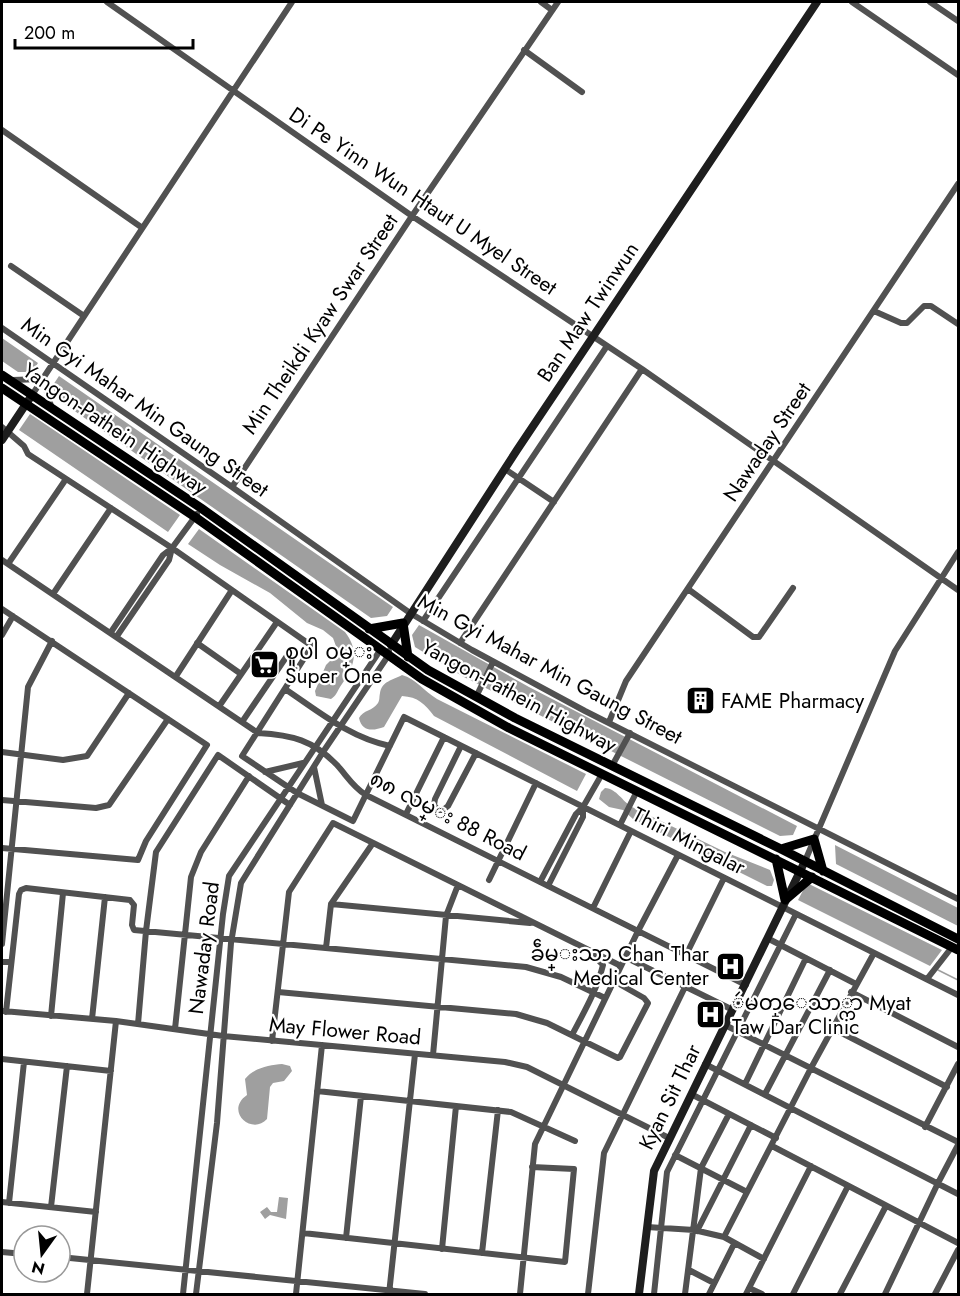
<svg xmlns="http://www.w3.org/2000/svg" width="960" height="1296" font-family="Jost,'Noto Sans Myanmar',sans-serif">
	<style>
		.water { fill: #9f9f9f }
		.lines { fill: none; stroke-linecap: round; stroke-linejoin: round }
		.stream { stroke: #9f9f9f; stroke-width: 1.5 }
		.street { stroke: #515151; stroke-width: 6 }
		.secondary { stroke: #1e1e1e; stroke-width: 8 }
		.primary { stroke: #000; stroke-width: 9 }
		.labels { text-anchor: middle; stroke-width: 4.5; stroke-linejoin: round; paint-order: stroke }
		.street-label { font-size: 21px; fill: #000; stroke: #fff }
		.poi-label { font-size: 21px; fill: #000; stroke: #fff; text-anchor: start }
	</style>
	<rect width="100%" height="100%" fill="#fff"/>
	<path class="water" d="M 2,338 L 38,363 L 32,372 L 18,372 L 2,361 Z
		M 59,376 L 393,607 L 387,616 L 371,618 L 56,398 L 53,385 Z
		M 30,414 L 180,515 L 168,532 L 19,430 Z
		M 199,529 L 345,632 C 361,653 353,668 340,687 C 337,692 336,696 331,699 L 316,696 L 315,691 L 326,665 L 334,657 L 337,649 L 333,638 L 323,630 L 307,623 L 270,593 L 220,565 L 188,544 Z
		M 419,625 L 529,687 L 797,826 L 793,835 L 780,836 L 462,676 L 415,647 L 412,635 Z
		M 402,675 C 416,679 424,691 437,699 L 586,774 L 577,791 L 434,716 C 425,704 418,697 402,696 L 384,727 C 373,731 362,732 359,718 C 363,710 373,711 378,703 C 380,699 379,698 380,693 C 382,681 393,680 402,675 Z
		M 605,788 C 617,789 622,801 632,807 L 725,852 L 770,870 L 774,880 L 772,886 L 767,886 L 633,819 L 623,810 L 609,807 L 599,799 L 601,792 Z
		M 835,845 L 958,908 L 958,926 L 836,864 Z
		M 807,883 L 942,950 L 930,966 L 798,900 Z
		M 282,1064 L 290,1066 L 292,1071 L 284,1081 L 273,1083 L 270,1087 L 267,1119 C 252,1136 224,1111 247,1095 L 245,1079 C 253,1068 270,1065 282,1064 Z
		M 279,1197 L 288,1198 L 286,1219 L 270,1215 L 265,1219 L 260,1212 L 267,1207 L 271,1212 L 277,1212 Z"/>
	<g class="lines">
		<path class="stream" d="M 938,970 L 958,980"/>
		<path class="street" d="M 107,2 L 412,216 L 642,369 L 958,590
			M 541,2 L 552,10
			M 852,2 L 958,75
			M 930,2 L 958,21
			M 524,50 L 582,92
			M 2,130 L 141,227
			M 11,266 L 84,316
			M 874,311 L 901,323 L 907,323 L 924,306 L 931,306 L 958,324
			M 2,328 L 232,487 L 410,613 L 472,650 L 585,711 L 958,899
			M 12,380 L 43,379 L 52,409
			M 32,395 L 292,2
			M 2,427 L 24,446 L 28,454 L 172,548 L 312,646 L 242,756 L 297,793 L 353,821 L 404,717 L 958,995
			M 505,469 L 554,502
			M 232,487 L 412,216 L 558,2
			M 2,560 L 258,733 C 292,735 313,740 337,765 C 347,776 353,787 366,795 L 746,985
			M 8,564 L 66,479
			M 688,589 L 753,637 L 759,637 L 793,588
			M 53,594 L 111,508
			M 2,609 L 207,745 L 146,841 L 138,860 L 2,848
			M 423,621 L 607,346
			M 111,632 L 163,555 L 172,548 L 197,514
			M 2,635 L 13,616
			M 117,636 L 169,560 L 172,548
			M 197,643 L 241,674
			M 460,643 L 642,369
			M 176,676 L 232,590
			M 285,689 C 318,711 350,738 390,746
			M 476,697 L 493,662
			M 220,705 L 277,622
			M 242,722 L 291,650
			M 609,722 L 626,681 L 958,184
			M 461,746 L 435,799 L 434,805 L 438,810 L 443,810 L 448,806 L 476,753
			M 2,752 L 63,760 L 87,756 L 129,693
			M 612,766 L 630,733
			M 314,767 L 322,805
			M 265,772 L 303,763
			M 2,800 L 96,808 L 109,805 L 168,719
			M 583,807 L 602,774
			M 406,814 L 444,737
			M 620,825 L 637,791
			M 805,861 L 895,651 L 958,552
			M 489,880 L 536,783
			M 540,882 L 576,814 L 583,807 L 583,817 L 548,886
			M 331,904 L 530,923
			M 593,908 L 631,831
			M 767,938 L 856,984
			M 2,944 L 28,687 L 52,641
			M 326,948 L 331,904 L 373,843
			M 686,955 L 724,878
			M 625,957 L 733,1010
			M 2,962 L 11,962
			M 927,979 L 952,947
			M 278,992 L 516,1014 L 547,1023 L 618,1058 L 620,1057 L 648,1003 L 644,998 L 614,981
			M 851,992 L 958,1047
			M 3,1011 L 116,1021 L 223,1036 L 505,1062 L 527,1067 L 669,1138
			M 6,1012 L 19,894 L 21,890 L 26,888 L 130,900 L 134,905 L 132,925 L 134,930 L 526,967 L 561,977 L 605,998
			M 51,1016 L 63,893
			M 92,1019 L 105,897
			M 138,1024 L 146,931 L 156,852 L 218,755 L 290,805
			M 725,1025 L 958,1142
			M 832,1028 L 947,1087
			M 175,1029 L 191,877 L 201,852 L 249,776
			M 572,1035 C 584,1012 597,990 603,965 L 594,956
			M 272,1041 L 289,892 L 333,823 L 621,966
			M 433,1055 L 446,916 L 458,885
			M 2,1059 L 111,1071
			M 705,1064 L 958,1194
			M 745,1084 L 806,958
			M 317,1091 L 511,1112 L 575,1141
			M 691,1094 L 776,1138
			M 765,1094 L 830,970
			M 925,1127 L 958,1064
			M 772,1146 L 958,1243
			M 675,1155 L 747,1192
			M 2,1202 L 96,1212
			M 9,1203 L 24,1062
			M 51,1207 L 67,1066
			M 647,1227 L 694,1230 L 724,1237 L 764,1259
			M 697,1231 L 751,1125
			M 303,1233 L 565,1262 L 574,1169 L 532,1167
			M 724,1237 L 811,1068 L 874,953
			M 346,1238 L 361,1096
			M 442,1249 L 456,1106
			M 2,1252 L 24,1254
			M 482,1253 L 498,1110
			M 60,1257 L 425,1294
			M 689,1270 L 714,1283
			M 749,1288 L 762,1294
			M 87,1294 L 116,1021
			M 183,1294 L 223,914 L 229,876 L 381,649
			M 196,1294 L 217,1123 L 231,943 L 241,883 L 323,752 L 388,656 L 389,651
			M 296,1294 L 322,1045
			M 389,1294 L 415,1054
			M 520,1294 L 535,1144 L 638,931 L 678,855
			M 588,1294 L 604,1153 L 685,987
			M 654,1294 L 667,1172 L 796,914
			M 685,1294 L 701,1168 L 729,1114
			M 709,1294 L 734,1244
			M 746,1294 L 811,1166
			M 793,1294 L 848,1186
			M 840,1294 L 886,1206
			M 885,1294 L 938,1183 L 958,1145
			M 935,1294 L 958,1250"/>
		<path class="secondary" d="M 2,440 L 32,395
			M 391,645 L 517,450 L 817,2
			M 639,1294 L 654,1171 L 805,861"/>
		<path class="primary" d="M 2,375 L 201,508 L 428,670 L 515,718 L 781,849 L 958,939
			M 2,388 L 195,517 L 422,679 L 509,728 L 958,950
			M 369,629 L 403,623 L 408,657
			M 781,849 L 814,839 L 823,871
			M 776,859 L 785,900 L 812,877"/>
	</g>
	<defs>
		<symbol id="supermarket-square" viewBox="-11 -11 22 22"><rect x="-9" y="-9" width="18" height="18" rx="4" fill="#000" stroke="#fff"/><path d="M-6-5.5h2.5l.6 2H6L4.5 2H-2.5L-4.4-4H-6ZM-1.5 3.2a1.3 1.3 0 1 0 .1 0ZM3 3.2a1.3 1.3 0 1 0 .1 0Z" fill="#fff"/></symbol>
		<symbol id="building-square" viewBox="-11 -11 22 22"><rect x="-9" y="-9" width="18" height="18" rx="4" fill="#000" stroke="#fff"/><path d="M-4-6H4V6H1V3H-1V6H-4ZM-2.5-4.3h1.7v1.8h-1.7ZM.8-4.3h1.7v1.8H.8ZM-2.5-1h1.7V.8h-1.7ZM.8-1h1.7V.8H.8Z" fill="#fff"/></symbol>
		<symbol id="hospital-square" viewBox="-11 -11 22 22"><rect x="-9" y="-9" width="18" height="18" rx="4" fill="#000" stroke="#fff"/><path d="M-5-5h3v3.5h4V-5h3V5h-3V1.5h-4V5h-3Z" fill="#fff"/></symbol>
	</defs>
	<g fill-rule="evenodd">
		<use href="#supermarket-square" x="248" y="648" width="33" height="33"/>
		<use href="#building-square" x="684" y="684" width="33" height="33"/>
		<use href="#hospital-square" x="714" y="950" width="33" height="33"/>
		<use href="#hospital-square" x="694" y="998" width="33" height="33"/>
	</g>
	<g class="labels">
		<g class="street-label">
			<text transform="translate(423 201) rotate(34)" y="7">Di Pe Yinn Wun Htaut U Myel Street</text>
			<text transform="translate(588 312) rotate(-56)" y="7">Ban Maw Twinwun</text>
			<text transform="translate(320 324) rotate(-56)" y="7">Min Theikdi Kyaw Swar Street</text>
			<text transform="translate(145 407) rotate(35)" y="7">Min Gyi Mahar Min Gaung Street</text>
			<text transform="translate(115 429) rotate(34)" y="7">Yangon-Pathein Highway</text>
			<text transform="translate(767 442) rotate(-56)" y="7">Nawaday Street</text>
			<text transform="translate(550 669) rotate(28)" y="7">Min Gyi Mahar Min Gaung Street</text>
			<text transform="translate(519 696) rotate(28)" y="7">Yangon-Pathein Highway</text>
			<text transform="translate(448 816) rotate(27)" y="7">၈၈ လမ္း 88 Road</text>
			<text transform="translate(689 841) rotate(27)" y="7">Thiri Mingalar</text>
			<text transform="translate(204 948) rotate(-83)" y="7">Nawaday Road</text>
			<text transform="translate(345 1031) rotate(5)" y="7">May Flower Road</text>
			<text transform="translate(670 1097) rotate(-64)" y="7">Kyan Sit Thar</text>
		</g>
		<g class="poi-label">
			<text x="285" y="659">စူပါ ၀မ္း<tspan x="285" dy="24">Super One</tspan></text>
			<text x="721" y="708">FAME Pharmacy</text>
			<text x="709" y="961" text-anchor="end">ခဵမ္းသာ Chan Thar<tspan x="709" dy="24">Medical Center</tspan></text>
			<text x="732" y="1010">ဴမတ္ေသာ္တာ Myat<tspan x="732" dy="24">Taw Dar Clinic</tspan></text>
		</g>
	</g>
	<rect width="960" height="1296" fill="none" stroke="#000000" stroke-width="6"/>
	<g transform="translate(42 1254) rotate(195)"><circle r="28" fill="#ffffff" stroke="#999999" stroke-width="1.5"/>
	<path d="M0-4.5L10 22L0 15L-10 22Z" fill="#000000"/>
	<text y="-9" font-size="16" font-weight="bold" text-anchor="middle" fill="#000000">N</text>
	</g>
	<path d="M15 39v9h178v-9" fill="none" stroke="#000000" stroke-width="3"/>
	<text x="24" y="39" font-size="18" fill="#000000" stroke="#ffffff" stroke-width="4.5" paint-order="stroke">200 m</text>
</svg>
